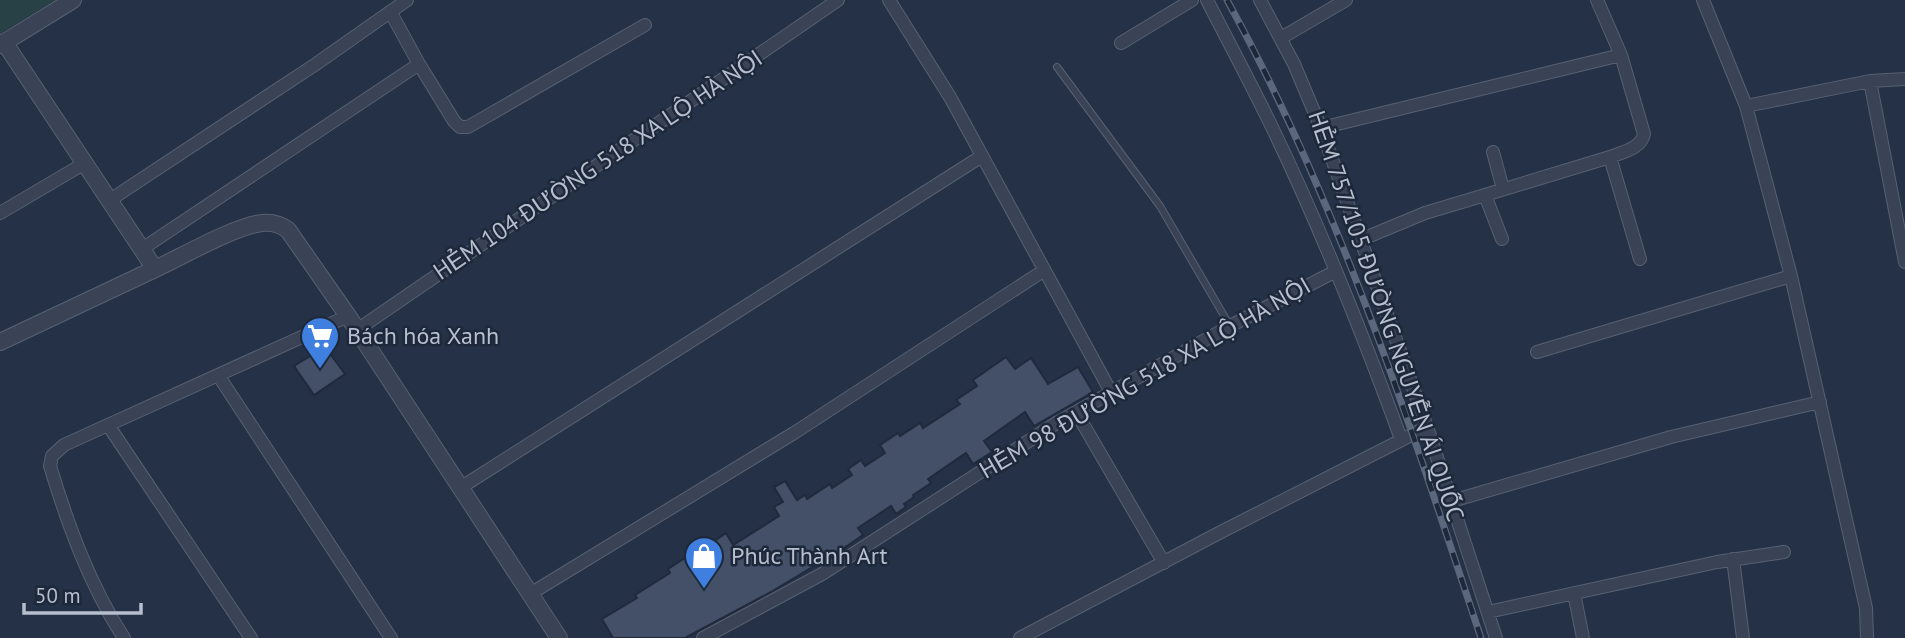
<svg xmlns="http://www.w3.org/2000/svg" width="1905" height="638" font-family="'PT Sans',sans-serif">
	<style>
		.grass { fill: #274147 }
		.building { fill: #435068; stroke: #202a3d; stroke-width: 2 }
		.lines { fill: none; stroke-linecap: round; stroke-linejoin: round }
		.service-casing { stroke: #586172; stroke-width: 8 }
		.minor-casing { stroke: #586172; stroke-width: 14 }
		.tertiary-casing { stroke: #586172; stroke-width: 18 }
		.service { stroke: #3a4355; stroke-width: 6 }
		.minor { stroke: #3a4355; stroke-width: 12 }
		.tertiary { stroke: #3a4355; stroke-width: 16 }
		.rail-casing { stroke: #5b677c; stroke-width: 7 }
		.rail { stroke: #1e283b; stroke-width: 4.5; stroke-dasharray: 13; stroke-linecap: butt }
		.labels { text-anchor: middle; stroke-width: 5; stroke-linejoin: round; paint-order: stroke }
		.street-label { font-size: 24px; fill: #b7bfce; stroke: #1e283b }
		.poi-label { font-size: 24px; fill: #b7bfce; stroke: #1e283b; text-anchor: start }
	</style>
	<rect width="100%" height="100%" fill="#253146"/>
	<path class="grass" d="M 0,0 L 55,0 L 0,34 Z"/>
	<path class="building" d="M 323,352 L 331,355 L 345,374 L 314,395 L 294,366 L 315,353 Z
		M 1006,357 L 1015,369 L 1031,358 L 1048,384 L 1078,367 L 1093,392 L 1034,426 L 1025,412 L 984,441 L 992,452 L 973,464 L 966,453 L 928,479 L 931,483 L 913,495 L 914,497 L 904,504 L 906,507 L 896,514 L 891,506 L 858,528 L 863,535 L 844,548 L 771,592 L 685,638 L 613,638 L 602,619 L 637,598 L 635,595 L 670,573 L 668,569 L 691,554 L 700,569 L 721,555 L 713,542 L 726,533 L 733,545 L 779,516 L 774,507 L 783,502 L 774,487 L 785,481 L 797,500 L 805,495 L 807,499 L 830,484 L 832,488 L 852,475 L 848,469 L 861,460 L 865,466 L 885,453 L 880,445 L 898,433 L 900,436 L 920,423 L 923,428 L 960,404 L 956,400 L 977,386 L 973,380 Z"/>
	<g class="lines">
		<defs>
			<path id="service" d="M 1057,67 L 1160,206 L 1230,326"/>
			<path id="minor" d="M 889,0 L 950,97 L 1111,392
				M 1207,0 C 1228,41 1250,82 1270,123 C 1320,226 1362,332 1401,439
				M 1260,0 L 1294,64 L 1321,128 L 1427,427 L 1496,638
				M 1597,0 L 1621,55 L 1644,134 C 1641,149 1622,152 1610,157 L 1640,259
				M 1703,0 L 1746,106 L 1791,276 L 1866,608 L 1867,638
				M 391,13 L 419,64
				M 1281,38 L 1346,0
				M 1121,43 L 1192,0
				M 1870,81 L 1905,262
				M 1746,106 L 1870,81 L 1905,79
				M 1321,128 L 1621,55
				M 1493,152 L 1503,189
				M 110,200 L 316,64 L 407,0
				M 0,213 L 85,163
				M 1502,239 L 1485,195 L 1610,157
				M 1360,240 L 1425,213 L 1485,195
				M 142,249 L 419,64 L 454,121 L 460,127 L 468,127 L 645,25
				M 357,330 L 838,0
				M 1537,352 L 1791,276
				M 218,375 L 391,638
				M 1076,412 L 1164,563
				M 108,425 L 251,638
				M 460,488 L 982,156
				M 1452,501 L 1671,437 L 1820,402
				M 1733,559 L 1743,638
				M 1574,593 L 1583,638
				M 530,594 L 794,433 L 1043,271
				M 1488,612 L 1717,562 L 1784,552
				M 124,638 C 90,586 68,525 50,466 L 52,456 L 64,445 L 348,316
				M 703,638 L 822,574 L 1058,422 L 1230,326 L 1336,271
				M 1020,638 L 1219,533 L 1427,427"/>
			<path id="tertiary" d="M 4,42 L 155,269 C 181,257 235,226 262,223 C 272,222 280,224 288,230 L 348,316 L 559,638
				M 0,45 L 73,0
				M 0,342 L 155,269"/>
		</defs>
		<use href="#service" class="service-casing"/>
		<use href="#minor" class="minor-casing"/>
		<use href="#tertiary" class="tertiary-casing"/>
		<use href="#service" class="service"/>
		<use href="#minor" class="minor"/>
		<use href="#tertiary" class="tertiary"/>
		<defs>
			<path id="rail" d="M 1227,0 C 1338,201 1409,421 1481,638"/>
		</defs>
		<use href="#rail" class="rail-casing"/>
		<use href="#rail" class="rail"/>
	</g>
	<defs>
		<symbol id="supermarket-pin" viewBox="-11 -11 22 30"><path d="M0 17L-7.5 6A9.5 9.5 0 1 1 7.5 6Z" fill="#3f7fe0" stroke="#1e283b"/><path d="M-6-5.5h2.5l.6 2H6L4.5 2H-2.5L-4.4-4H-6ZM-1.5 3.2a1.3 1.3 0 1 0 .1 0ZM3 3.2a1.3 1.3 0 1 0 .1 0Z" fill="#fff"/></symbol>
		<symbol id="shop-pin" viewBox="-11 -11 22 30"><path d="M0 17L-7.5 6A9.5 9.5 0 1 1 7.5 6Z" fill="#3f7fe0" stroke="#1e283b"/><path d="M-5-2.5h2.3a2.7 3.5 0 0 1 5.4 0H5L5.5 6h-11ZM-1.5-2.5h3a1.5 2.3 0 0 0-3 0Z" fill="#fff"/></symbol>
	</defs>
	<g fill-rule="evenodd">
		<use href="#supermarket-pin" x="298" y="314" width="44" height="60"/>
		<use href="#shop-pin" x="682" y="534" width="44" height="60"/>
	</g>
	<g class="labels">
		<g class="street-label">
			<text transform="translate(598 165) rotate(-34)" y="8">HẺM 104 ĐƯỜNG 518 XA LỘ HÀ NỘI</text>
			<text transform="translate(1386 316) rotate(71)" y="8">HẺM 757/105 ĐƯỜNG NGUYỄN ÁI QUỐC</text>
			<text transform="translate(1145 378) rotate(-30)" y="8">HẺM 98 ĐƯỜNG 518 XA LỘ HÀ NỘI</text>
		</g>
		<g class="poi-label">
			<text x="347" y="344">Bách hóa Xanh</text>
			<text x="731" y="564">Phúc Thành Art</text>
		</g>
	</g>
	<path d="M24 603v10h117v-10" fill="none" stroke="#b7bfce" stroke-width="3.5"/>
	<text x="35" y="603" font-size="21" fill="#b7bfce" stroke="#1e283b" stroke-width="5" paint-order="stroke">50 m</text>
</svg>
